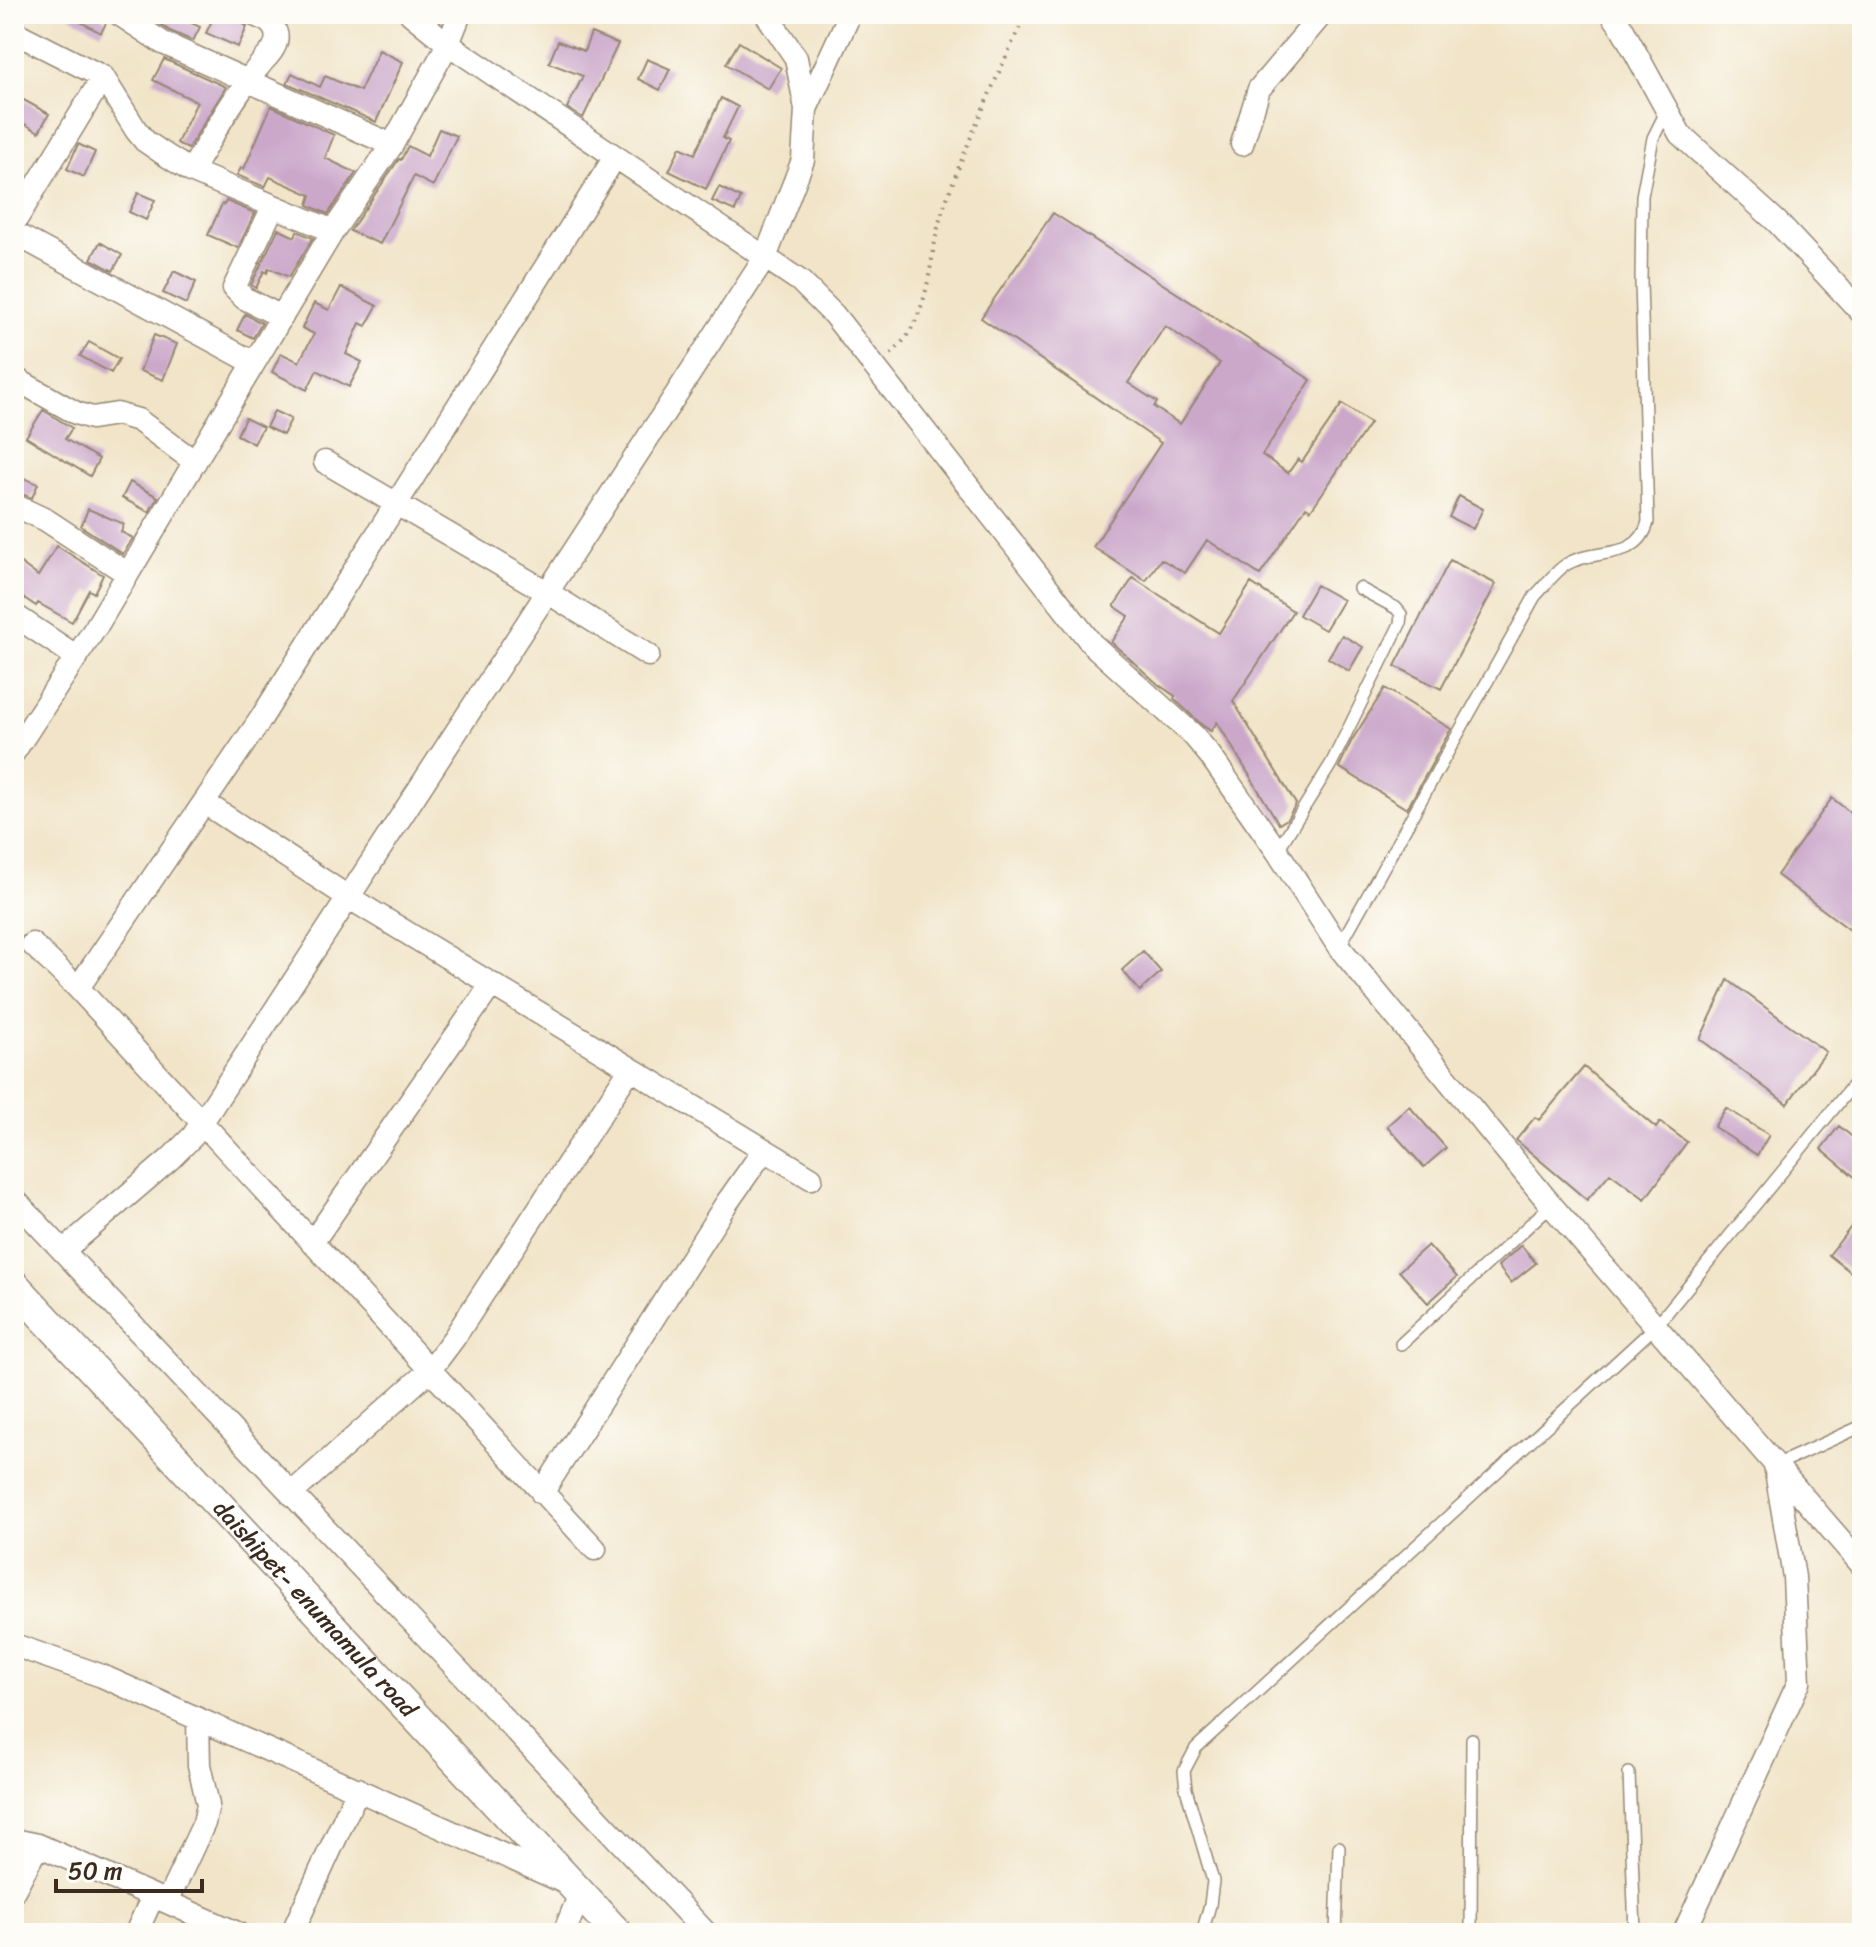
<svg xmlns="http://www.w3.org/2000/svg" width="1876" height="1947" font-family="Sriracha,sans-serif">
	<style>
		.building { fill: #cba7ca; fill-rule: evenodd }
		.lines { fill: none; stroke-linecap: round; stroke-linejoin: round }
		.lane-casing { stroke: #968773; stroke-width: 14 }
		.street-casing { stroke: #968773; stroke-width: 25 }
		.secondary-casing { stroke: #968773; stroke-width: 33 }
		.path { stroke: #968773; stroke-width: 4; stroke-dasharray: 2 6; stroke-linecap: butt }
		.lane { stroke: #fff; stroke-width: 11 }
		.street { stroke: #fff; stroke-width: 22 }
		.secondary { stroke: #fff; stroke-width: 30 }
		.labels { text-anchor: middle; stroke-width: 7; stroke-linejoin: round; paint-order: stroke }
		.street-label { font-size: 24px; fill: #3b2a1e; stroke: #fdfcf7 }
	</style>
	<rect width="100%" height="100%" fill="#fdfcf7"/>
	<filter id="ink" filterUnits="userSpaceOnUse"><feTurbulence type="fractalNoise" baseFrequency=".0125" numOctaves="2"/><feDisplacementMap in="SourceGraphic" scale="16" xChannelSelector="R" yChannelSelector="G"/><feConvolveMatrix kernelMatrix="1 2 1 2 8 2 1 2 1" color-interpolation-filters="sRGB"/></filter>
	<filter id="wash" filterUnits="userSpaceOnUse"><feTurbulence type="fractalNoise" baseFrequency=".006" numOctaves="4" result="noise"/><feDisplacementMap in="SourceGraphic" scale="32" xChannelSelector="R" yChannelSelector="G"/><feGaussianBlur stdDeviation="1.8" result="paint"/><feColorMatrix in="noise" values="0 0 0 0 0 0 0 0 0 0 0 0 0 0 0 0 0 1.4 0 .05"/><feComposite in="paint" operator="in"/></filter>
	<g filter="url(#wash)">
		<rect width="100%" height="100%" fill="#f1e4c8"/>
		<g id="blocks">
			<path class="building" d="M 66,14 L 98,14 L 107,21 L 101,33 Z
				M 146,14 L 172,14 L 200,27 L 193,41 L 170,31 Z
				M 215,14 L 238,14 L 241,22 L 247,27 L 238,47 L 206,33 Z
				M 591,33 L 618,44 L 583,118 L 567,108 L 583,76 L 549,63 L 558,41 L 584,51 Z
				M 739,42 L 781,68 L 768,89 L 726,64 Z
				M 379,50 L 403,62 L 376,122 L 287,83 L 292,73 L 320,87 L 325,76 L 360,91 Z
				M 164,59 L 226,87 L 188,149 L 177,143 L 197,102 L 153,80 Z
				M 647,59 L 670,69 L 660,90 L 638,79 Z
				M 20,98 L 49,114 L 39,132 L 14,118 L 14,108 Z
				M 721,98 L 738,107 L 723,138 L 729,141 L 706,189 L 669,171 L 680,147 L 695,154 Z
				M 271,106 L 334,135 L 325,158 L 356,173 L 328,214 L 308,205 L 311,195 L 270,177 L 265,187 L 237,175 L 241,168 L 244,169 Z
				M 439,129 L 457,136 L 433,186 L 414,176 L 380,244 L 350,231 L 399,159 L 401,160 L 408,146 L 427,156 Z
				M 78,144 L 95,152 L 84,177 L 67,169 Z
				M 719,187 L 741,198 L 735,211 L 712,201 Z
				M 138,193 L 155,200 L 146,220 L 129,212 Z
				M 226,201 L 255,213 L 238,248 L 208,235 L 222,204 L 224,205 Z
				M 1053,213 L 1311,380 L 1262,455 L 1288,473 L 1298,459 L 1302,462 L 1342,404 L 1370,423 L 1311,510 L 1306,507 L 1260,575 L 1207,540 L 1185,573 L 1161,559 L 1146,581 L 1093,547 L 1161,443 L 981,318 ZM 1165,326 L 1220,363 L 1180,424 L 1154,407 L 1157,402 L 1128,383 Z
				M 278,229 L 295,237 L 297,231 L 313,238 L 289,277 L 269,268 L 267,273 L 264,271 L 256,288 L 251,285 Z
				M 100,242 L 122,255 L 113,271 L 91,259 Z
				M 174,271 L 196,282 L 186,304 L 163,293 Z
				M 341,287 L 377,306 L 366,326 L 360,323 L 346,354 L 362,362 L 349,387 L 317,370 L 307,390 L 272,372 L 281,353 L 299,362 L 314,334 L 302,328 L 314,303 L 329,310 Z
				M 245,314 L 262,323 L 253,338 L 237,330 Z
				M 154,335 L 177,344 L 163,380 L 140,371 Z
				M 89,342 L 119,359 L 111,373 L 80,356 Z
				M 43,410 L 72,428 L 65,439 L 99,459 L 90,476 L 26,437 Z
				M 274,411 L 291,419 L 283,435 L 266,427 Z
				M 245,418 L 263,427 L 254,444 L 237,435 Z
				M 14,474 L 38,484 L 32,498 L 14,491 Z
				M 130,482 L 158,497 L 149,512 L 122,498 Z
				M 1459,496 L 1483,509 L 1473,529 L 1449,517 Z
				M 88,509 L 124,524 L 121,532 L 133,538 L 123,554 L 81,526 Z
				M 57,546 L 103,575 L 94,593 L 89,590 L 72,622 L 38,603 L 36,606 L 14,591 L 14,558 L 38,576 Z
				M 1450,560 L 1496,584 L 1441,689 L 1395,666 Z
				M 1133,578 L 1219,633 L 1251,583 L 1293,611 L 1233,701 L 1296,804 L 1287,819 L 1279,824 L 1217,722 L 1211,731 L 1202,725 L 1174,699 L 1175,696 L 1159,685 L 1111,642 L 1129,616 L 1114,606 Z
				M 1316,585 L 1343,600 L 1325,630 L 1299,615 Z
				M 1342,635 L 1363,647 L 1349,671 L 1328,658 Z
				M 1385,688 L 1451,729 L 1407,809 L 1339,767 L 1352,740 Z
				M 1832,798 L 1862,822 L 1862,939 L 1777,875 Z
				M 1143,951 L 1161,972 L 1140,991 L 1122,970 Z
				M 1728,980 L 1826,1052 L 1787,1104 L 1700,1039 Z
				M 1584,1067 L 1656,1128 L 1660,1122 L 1687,1142 L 1645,1199 L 1610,1173 L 1587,1200 L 1516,1140 L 1535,1117 L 1539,1120 Z
				M 1409,1106 L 1446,1148 L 1424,1167 L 1387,1126 Z
				M 1726,1108 L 1769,1135 L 1757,1155 L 1714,1127 Z
				M 1839,1126 L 1862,1145 L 1862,1183 L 1821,1149 Z
				M 1862,1213 L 1862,1281 L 1829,1255 Z
				M 1428,1245 L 1457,1277 L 1428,1303 L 1399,1271 Z
				M 1521,1245 L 1536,1263 L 1511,1283 L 1498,1266 Z"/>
		</g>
	</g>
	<g filter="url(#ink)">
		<use href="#blocks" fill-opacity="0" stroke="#968773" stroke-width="2"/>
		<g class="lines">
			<defs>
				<path id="lane" d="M 1277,851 L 1331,764 L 1400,624 L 1401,614 L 1396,608 L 1359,588
					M 1339,947 L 1535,596 C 1545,586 1555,571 1567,564 C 1596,547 1638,562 1648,522 L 1641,282 L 1642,196 L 1653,138 L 1667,110
					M 1401,1344 L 1551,1205
					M 1776,1465 L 1862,1426
					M 1629,1773 L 1635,1933
					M 1202,1933 L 1210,1905 L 1213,1881 L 1186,1789 L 1184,1771 L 1196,1748 L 1656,1326 L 1862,1074
					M 1336,1933 L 1339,1847
					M 1471,1933 L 1472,1739"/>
				<path id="street" d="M 119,14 L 163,43 L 392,145
					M 411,14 L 448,44 L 800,281 L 834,315 L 1092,644 L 1194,736 L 1209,754 L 1277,851 L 1339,947 L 1551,1205 L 1862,1565
					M 1612,14 L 1622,28 L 1680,134 L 1777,222 L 1862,313
					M 14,32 L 103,77 L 136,130 L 145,141 L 164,154 L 191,171 L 333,231
					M 806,109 L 850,14
					M 1242,144 L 1259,89 L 1322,14
					M 191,171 C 214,133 235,94 264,60 C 271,53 279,43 276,33 C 273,21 262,18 252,14
					M 273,207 L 234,288 L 244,298 L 282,317
					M 14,223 L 103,77
					M 14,233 L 254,363
					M 14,378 L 76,413 L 92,418 L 117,414 L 138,420 L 195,462
					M 325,462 L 547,592 L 648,655
					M 14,505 L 46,520 L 128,574
					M 14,615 L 77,657
					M 14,752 L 96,627 L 333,231 L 392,145 L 448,44 L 460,14
					M 205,803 L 348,897 L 811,1178
					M 32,944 L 78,988 L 595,1549
					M 78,988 L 260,720 L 615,157
					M 14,1199 L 706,1933
					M 312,1243 L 492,984
					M 63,1251 L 170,1159 L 193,1136 L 765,258 L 803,160 L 806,109 L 796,58 L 766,14
					M 542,1493 L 726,1204 L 764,1150
					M 291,1494 L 430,1370 L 454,1338 L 630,1069
					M 14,1645 L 102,1676 L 564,1882
					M 14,1840 L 38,1845
					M 14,1890 L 38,1845 L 237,1933
					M 167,1902 L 204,1823 L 208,1805 L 199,1765 L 198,1719
					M 136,1933 L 153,1896
					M 292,1933 L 358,1789
					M 564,1933 L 580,1894
					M 1684,1933 L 1799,1682 L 1794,1577 L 1775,1466"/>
				<g id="secondary">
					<path id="s1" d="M 14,1285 L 617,1933"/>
				</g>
			</defs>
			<use href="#lane" class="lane-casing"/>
			<use href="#street" class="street-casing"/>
			<use href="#secondary" class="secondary-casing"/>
			<path class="path" d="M 891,354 C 937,311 925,255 946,201 C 969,138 997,75 1026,14"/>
			<use href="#lane" class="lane"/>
			<use href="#street" class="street"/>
			<use href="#secondary" class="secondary"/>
		</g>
	</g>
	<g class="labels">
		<g class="street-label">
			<text dy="8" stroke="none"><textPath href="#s1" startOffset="442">daishipet- enumamula road</textPath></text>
		</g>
	</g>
	<rect width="1876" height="1947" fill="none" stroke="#fdfcf7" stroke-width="48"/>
	<path d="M56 1879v12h146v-12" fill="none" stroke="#3b2a1e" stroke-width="4"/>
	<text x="68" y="1879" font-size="24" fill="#3b2a1e" stroke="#fdfcf7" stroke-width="6" paint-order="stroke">50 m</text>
</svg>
